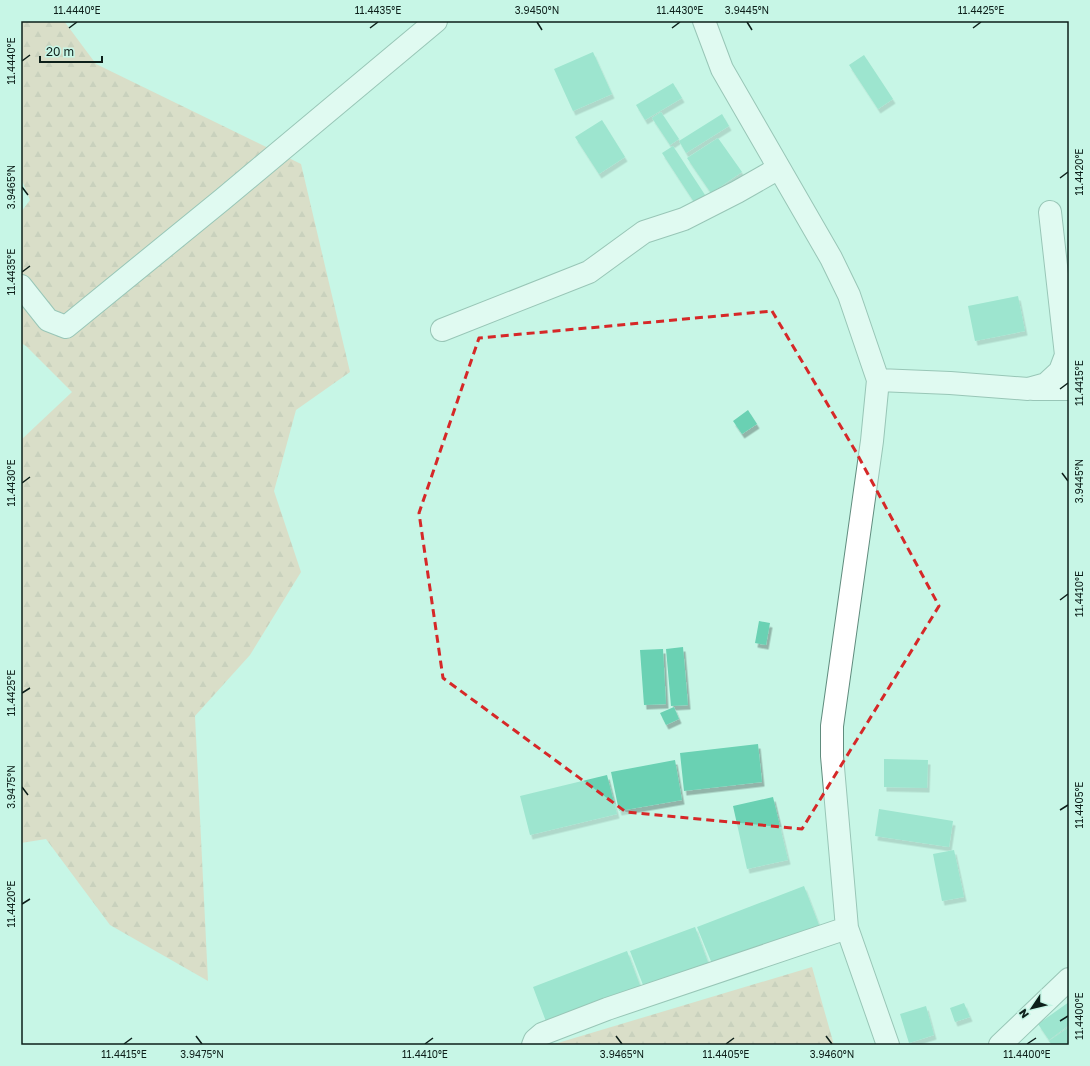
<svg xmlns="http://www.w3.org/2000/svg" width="1090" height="1066" font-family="'Golos Text',sans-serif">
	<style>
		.forest { fill: url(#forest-firs) }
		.building { fill: #6ad1b3; filter: url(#shadow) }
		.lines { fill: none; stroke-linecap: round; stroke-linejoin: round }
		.street-casing { stroke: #608c7e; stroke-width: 24 }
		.street { stroke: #fff; stroke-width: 22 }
		.marked { fill: none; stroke: #d62828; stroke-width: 3; stroke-dasharray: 8 5; stroke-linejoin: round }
		.ticks { fill: none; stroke: #0d1f1a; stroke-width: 1.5 }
		.neatline { fill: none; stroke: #0d1f1a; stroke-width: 1.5 }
		.ticks-label { font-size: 10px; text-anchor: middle; fill: #0d1f1a }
	</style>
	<defs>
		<pattern id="forest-firs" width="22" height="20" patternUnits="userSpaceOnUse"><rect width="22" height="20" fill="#efc1a5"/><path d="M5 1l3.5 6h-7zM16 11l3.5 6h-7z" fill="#cca58d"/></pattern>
		<filter id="shadow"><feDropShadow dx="2.5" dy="4.5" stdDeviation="0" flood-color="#0004"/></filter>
	</defs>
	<rect width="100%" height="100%" fill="#c7f6e6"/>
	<path class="forest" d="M 21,21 L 64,21 L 96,64 L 301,164 L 350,372 L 296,410 L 274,491 L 301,572 L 250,655 L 195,716 L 208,981 L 110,925 L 46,839 L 21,843 L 21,440 L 72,392 L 26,346 L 21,343 L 21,212 L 30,200 L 21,178 Z
		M 812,967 L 834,1045 L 551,1045 Z"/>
	<path class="building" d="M 593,52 L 612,94 L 573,111 L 554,69 Z
		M 864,55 L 893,99 L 878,109 L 849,65 Z
		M 673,83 L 682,98 L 645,120 L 636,105 Z
		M 661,112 L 679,139 L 670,145 L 652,118 Z
		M 722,114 L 729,126 L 686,153 L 679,141 Z
		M 602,120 L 625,157 L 599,174 L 575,137 Z
		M 718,138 L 742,172 L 711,193 L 687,158 Z
		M 673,146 L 705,195 L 694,202 L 662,153 Z
		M 1018,296 L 1025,331 L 975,341 L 968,306 Z
		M 748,410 L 757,424 L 742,434 L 733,421 Z
		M 759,621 L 770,623 L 766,645 L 755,643 Z
		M 683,647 L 688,705 L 671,706 L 666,649 Z
		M 663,649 L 666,704 L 644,705 L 640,650 Z
		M 674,707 L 679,719 L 666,725 L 660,713 Z
		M 758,744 L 762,782 L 684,791 L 680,753 Z
		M 884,759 L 928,760 L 927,788 L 884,787 Z
		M 675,760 L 682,800 L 619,811 L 611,772 Z
		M 607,775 L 617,814 L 530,835 L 520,796 Z
		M 773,797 L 788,860 L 747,869 L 733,806 Z
		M 879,809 L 953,821 L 949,847 L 875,836 Z
		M 954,850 L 964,897 L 942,901 L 933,854 Z
		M 804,886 L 819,925 L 713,966 L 697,927 Z
		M 695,927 L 709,965 L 645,990 L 630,951 Z
		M 627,951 L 641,988 L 547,1024 L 533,987 Z
		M 1069,1002 L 1069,1025 L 1049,1040 L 1038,1024 Z
		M 964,1003 L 970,1017 L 955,1022 L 950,1008 Z
		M 926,1006 L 934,1035 L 909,1043 L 900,1014 Z
		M 1069,1027 L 1069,1045 L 1052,1045 L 1049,1041 Z"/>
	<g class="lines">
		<defs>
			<path id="street" d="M 704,21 L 722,69 L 831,258 L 849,295 L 878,380 L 872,441 L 832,726 L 832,756 L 847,928 L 888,1045
				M 21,286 L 48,320 L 66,327 L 223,199 L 436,21
				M 442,330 L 589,272 L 644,232 L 684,219 L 737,192 L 779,168
				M 878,380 L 950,383 L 1028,389 L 1046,384 L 1060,371 L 1066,355 L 1050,212
				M 1033,389 L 1069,389
				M 533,1045 L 535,1040 L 542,1034 L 607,1009 L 847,928
				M 1000,1045 L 1069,979"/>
		</defs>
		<use href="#street" class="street-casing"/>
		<use href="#street" class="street"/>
	</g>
	<path d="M0 0H1090V1066H0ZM 772,311 L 856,452 L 939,606 L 802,829 L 626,812 L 443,678 L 419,513 L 479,338 Z" fill="#c7f6e6" fill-opacity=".55" fill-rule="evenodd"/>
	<path class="marked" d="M 772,311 L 856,452 L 939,606 L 802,829 L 626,812 L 443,678 L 419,513 L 479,338 Z"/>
	<path class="ticks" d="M 537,22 L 542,30M 747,22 L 752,30M 69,28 L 77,22M 370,28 L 378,22M 672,28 L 680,22M 973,28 L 981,22M 22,61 L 30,55M 1060,178 L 1068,172M 22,187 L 28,195M 22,272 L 30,266M 1060,389 L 1068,383M 1062,473 L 1068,481M 22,483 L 30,477M 1060,600 L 1068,594M 22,693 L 30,688M 22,787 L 28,795M 1060,810 L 1068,805M 22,904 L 30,899M 1060,1021 L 1068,1016M 196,1036 L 202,1044M 616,1036 L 622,1044M 826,1036 L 832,1044M 124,1044 L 132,1038M 425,1044 L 433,1038M 726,1044 L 734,1038M 1027,1044 L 1036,1038"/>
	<rect width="1090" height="1066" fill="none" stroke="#c7f6e6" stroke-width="44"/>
	<g transform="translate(1032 1008) rotate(235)" stroke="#c7f6e6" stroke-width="3" paint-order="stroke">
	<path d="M0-3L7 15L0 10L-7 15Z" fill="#0d1f1a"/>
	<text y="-6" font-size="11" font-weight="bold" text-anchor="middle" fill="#0d1f1a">N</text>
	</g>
	<path d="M40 56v6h62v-6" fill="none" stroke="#0d1f1a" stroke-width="2"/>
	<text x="46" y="56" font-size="12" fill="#0d1f1a" stroke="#c7f6e6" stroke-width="3" paint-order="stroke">20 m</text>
	<rect x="22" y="22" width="1046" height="1022" class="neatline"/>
	<g class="ticks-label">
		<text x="77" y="14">11.4440°E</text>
		<text x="378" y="14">11.4435°E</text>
		<text x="537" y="14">3.9450°N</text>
		<text x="680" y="14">11.4430°E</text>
		<text x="747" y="14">3.9445°N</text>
		<text x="981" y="14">11.4425°E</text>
		<text transform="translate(11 61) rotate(-90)" y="4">11.4440°E</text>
		<text transform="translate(1079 172) rotate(-90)" y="4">11.4420°E</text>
		<text transform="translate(11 187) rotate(-90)" y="4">3.9465°N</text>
		<text transform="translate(11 272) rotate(-90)" y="4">11.4435°E</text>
		<text transform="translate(1079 383) rotate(-90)" y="4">11.4415°E</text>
		<text transform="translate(1079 481) rotate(-90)" y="4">3.9445°N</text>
		<text transform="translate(11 483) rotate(-90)" y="4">11.4430°E</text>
		<text transform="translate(1079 594) rotate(-90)" y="4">11.4410°E</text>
		<text transform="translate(11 693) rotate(-90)" y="4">11.4425°E</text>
		<text transform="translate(11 787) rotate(-90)" y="4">3.9475°N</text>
		<text transform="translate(1079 805) rotate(-90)" y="4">11.4405°E</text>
		<text transform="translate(11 904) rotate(-90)" y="4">11.4420°E</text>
		<text transform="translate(1079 1016) rotate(-90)" y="4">11.4400°E</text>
		<text x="124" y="1058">11.4415°E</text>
		<text x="202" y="1058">3.9475°N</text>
		<text x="425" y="1058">11.4410°E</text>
		<text x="622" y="1058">3.9465°N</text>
		<text x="726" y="1058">11.4405°E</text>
		<text x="832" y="1058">3.9460°N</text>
		<text x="1027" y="1058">11.4400°E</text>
	</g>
</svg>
